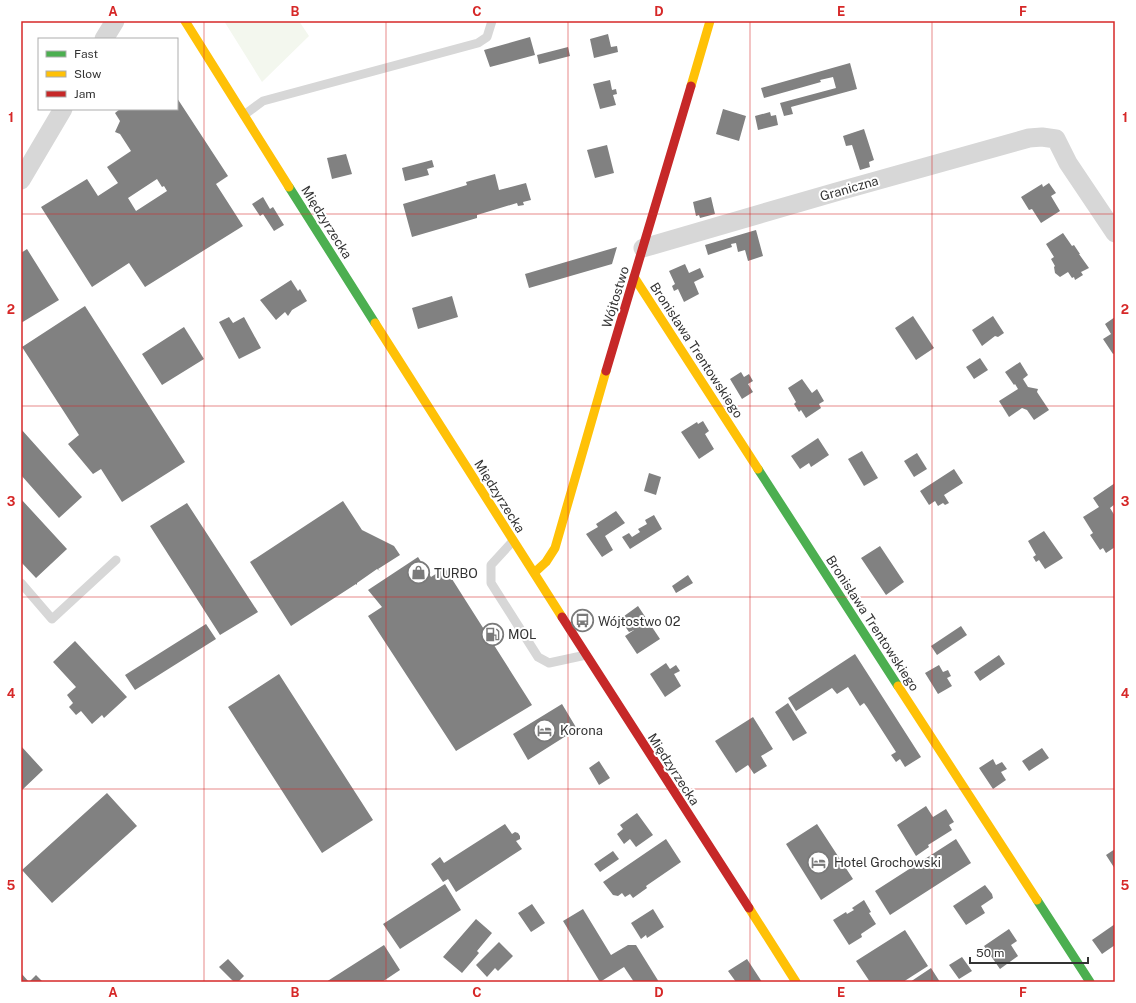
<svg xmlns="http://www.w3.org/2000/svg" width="1136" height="1003" font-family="'Public Sans',sans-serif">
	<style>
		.green { fill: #f3f7ee }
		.building { fill: #818181; fill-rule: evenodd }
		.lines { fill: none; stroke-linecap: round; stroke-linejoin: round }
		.lane { stroke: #d7d7d7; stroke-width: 9 }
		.street { stroke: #d7d7d7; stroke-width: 19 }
		.fast { stroke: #4caf50; stroke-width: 9 }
		.slow { stroke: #ffc107; stroke-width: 9 }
		.jam { stroke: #c62828; stroke-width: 9 }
		.grid { fill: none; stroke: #d62828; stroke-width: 1; stroke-opacity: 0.55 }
		.labels { text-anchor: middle; stroke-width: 4; stroke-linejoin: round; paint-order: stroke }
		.street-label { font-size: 13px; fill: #333; stroke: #fff }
		.poi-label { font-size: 13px; fill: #333; stroke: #fff; text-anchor: start }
		.neatline { fill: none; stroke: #d62828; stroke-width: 1.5 }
		.grid-label { font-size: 13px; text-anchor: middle; font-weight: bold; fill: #d62828 }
	</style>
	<rect width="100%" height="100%" fill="#fff"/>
	<path class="green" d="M 224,21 L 299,21 L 309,36 L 262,82 Z"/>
	<path class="building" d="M 608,34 L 611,47 L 617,46 L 618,52 L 594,58 L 590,39 Z
		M 530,37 L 535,55 L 490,67 L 484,50 Z
		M 568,47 L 570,56 L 539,64 L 537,55 Z
		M 850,63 L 857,89 L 791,107 L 793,114 L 784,116 L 780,103 L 836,88 L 833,77 L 820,80 L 821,82 L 764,98 L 761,88 Z
		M 610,80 L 612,90 L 616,89 L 617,94 L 613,95 L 616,105 L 600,109 L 593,84 Z
		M 177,98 L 228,176 L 216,184 L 243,226 L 145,287 L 129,263 L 92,287 L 41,207 L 87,179 L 98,196 L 118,183 L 107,167 L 131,151 L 120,134 L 115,132 L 120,121 L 115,113 L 120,109 L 177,109 ZM 157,179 L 162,187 L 164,186 L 167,191 L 136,211 L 128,198 Z
		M 723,109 L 746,116 L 739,141 L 716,134 Z
		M 770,112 L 771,116 L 776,115 L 778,125 L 758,130 L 755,116 Z
		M 864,129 L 874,160 L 869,162 L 870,167 L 860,170 L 852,145 L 846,146 L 843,136 Z
		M 607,145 L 614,173 L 595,178 L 587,150 Z
		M 346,154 L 352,174 L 332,179 L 327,158 Z
		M 432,160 L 434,167 L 427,169 L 429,175 L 405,181 L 402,168 Z
		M 495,174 L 499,190 L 526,183 L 531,200 L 523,202 L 524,205 L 518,206 L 517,203 L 477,215 L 477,218 L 412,237 L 403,204 L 467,185 L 466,182 Z
		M 1049,183 L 1056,193 L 1051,196 L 1060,211 L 1041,223 L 1032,209 L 1029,210 L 1021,197 L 1042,184 L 1043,187 Z
		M 263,197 L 270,209 L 273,207 L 284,225 L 274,231 L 263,214 L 260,216 L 252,204 Z
		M 711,197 L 715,214 L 700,218 L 699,215 L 696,216 L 693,202 Z
		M 756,230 L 763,256 L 748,261 L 745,250 L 738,252 L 736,243 L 731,244 L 732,247 L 708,255 L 705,245 Z
		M 1063,233 L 1072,246 L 1074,245 L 1080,254 L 1079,254 L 1089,268 L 1081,272 L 1083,275 L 1075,280 L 1074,277 L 1072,278 L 1068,272 L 1060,277 L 1055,273 L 1054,267 L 1055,266 L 1051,259 L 1054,257 L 1046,244 Z
		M 617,247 L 612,264 L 529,288 L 525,274 Z
		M 27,249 L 59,300 L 21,323 L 21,253 Z
		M 685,264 L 689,273 L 700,268 L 704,277 L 694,282 L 699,294 L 684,302 L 678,289 L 674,291 L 672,286 L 675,284 L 669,271 Z
		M 291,280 L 298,291 L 300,289 L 307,301 L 292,310 L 288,316 L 285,312 L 276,320 L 260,300 Z
		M 452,296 L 458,317 L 418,329 L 412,308 Z
		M 85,306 L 185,462 L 122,502 L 101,469 L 93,474 L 68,444 L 79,435 L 22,347 Z
		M 913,316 L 934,348 L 916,360 L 895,328 Z
		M 993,316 L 1004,333 L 998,337 L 995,336 L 982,346 L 972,330 Z
		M 229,317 L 233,323 L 244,317 L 261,348 L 239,359 L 219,322 Z
		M 1115,317 L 1115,353 L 1113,354 L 1103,339 L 1111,334 L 1105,324 Z
		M 184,327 L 204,359 L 162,385 L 142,354 Z
		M 980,358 L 988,370 L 974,379 L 966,367 Z
		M 1020,362 L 1028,375 L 1023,379 L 1028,387 L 1038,389 L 1037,392 L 1049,410 L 1034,420 L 1027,410 L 1022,408 L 1009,417 L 999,401 L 1018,389 L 1015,384 L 1014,385 L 1005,372 Z
		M 741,372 L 744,377 L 749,374 L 753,381 L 748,384 L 753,392 L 742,399 L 730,379 Z
		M 802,379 L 812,393 L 817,389 L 824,401 L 819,404 L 821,408 L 806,418 L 801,410 L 799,412 L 794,404 L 796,402 L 788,388 Z
		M 703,421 L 709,431 L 705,434 L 714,449 L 699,459 L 681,432 L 697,422 L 698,424 Z
		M 21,429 L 82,497 L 59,518 L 21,475 Z
		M 818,438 L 829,455 L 811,467 L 809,463 L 800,469 L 791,456 Z
		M 862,451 L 878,478 L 864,486 L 848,459 Z
		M 917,453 L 927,469 L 914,477 L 904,461 Z
		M 954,469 L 963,483 L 944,495 L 949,503 L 945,505 L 943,503 L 938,506 L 935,501 L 929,505 L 920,491 Z
		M 649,473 L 661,477 L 656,495 L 644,491 Z
		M 1115,483 L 1115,504 L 1110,508 L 1115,516 L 1115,547 L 1106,553 L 1103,548 L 1100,550 L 1090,535 L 1093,533 L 1083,517 L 1099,507 L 1093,498 Z
		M 21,499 L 67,549 L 36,578 L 21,562 Z
		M 343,501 L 362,530 L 394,546 L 400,555 L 378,569 L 380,571 L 377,569 L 357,583 L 357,585 L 356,584 L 291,626 L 250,562 Z
		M 187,503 L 258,612 L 220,635 L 150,526 Z
		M 616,511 L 625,523 L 605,536 L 613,550 L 602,557 L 586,534 L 598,527 L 596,524 Z
		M 654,515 L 662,529 L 630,549 L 622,537 L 629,533 L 632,537 L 640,532 L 638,529 L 647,524 L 645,520 Z
		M 1044,531 L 1063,558 L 1045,569 L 1039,560 L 1036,562 L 1033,557 L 1036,555 L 1028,541 Z
		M 880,546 L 904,582 L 886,595 L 861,558 Z
		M 418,557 L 431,577 L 445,568 L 532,705 L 456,751 L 368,616 L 382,607 L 368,590 Z
		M 688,575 L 693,583 L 676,593 L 672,586 Z
		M 638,606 L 660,639 L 637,654 L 625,636 L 634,630 L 629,632 L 620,619 Z
		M 206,624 L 216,639 L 135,690 L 125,675 Z
		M 961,626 L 967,635 L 937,655 L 931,646 Z
		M 75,641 L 127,697 L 104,718 L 102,715 L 92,724 L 81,711 L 76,715 L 69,707 L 73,703 L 67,695 L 76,687 L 53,662 Z
		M 855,654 L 921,757 L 905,767 L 900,759 L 896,762 L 891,755 L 896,752 L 867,707 L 864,703 L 860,706 L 848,687 L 837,694 L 832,688 L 796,711 L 788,698 Z
		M 999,655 L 1005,664 L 980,681 L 974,672 Z
		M 666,663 L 670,669 L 676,665 L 680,671 L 674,674 L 681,686 L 665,697 L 650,674 Z
		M 939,665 L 943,672 L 948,670 L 951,676 L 947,678 L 952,686 L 938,694 L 925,673 Z
		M 279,674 L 373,820 L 322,853 L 228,707 Z
		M 788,703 L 807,733 L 793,741 L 775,712 Z
		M 562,704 L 577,729 L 528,760 L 513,734 Z
		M 753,717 L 773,749 L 761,756 L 767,766 L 754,774 L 748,765 L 736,773 L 715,741 Z
		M 21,746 L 43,770 L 21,791 Z
		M 1042,748 L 1049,758 L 1029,771 L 1022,761 Z
		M 993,759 L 996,765 L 1002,762 L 1007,769 L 1001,772 L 1006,780 L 993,789 L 979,768 Z
		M 599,761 L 610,778 L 599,785 L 589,768 Z
		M 107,793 L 137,826 L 52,903 L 22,870 Z
		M 926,806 L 933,817 L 946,809 L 954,822 L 949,825 L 952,830 L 928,845 L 929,847 L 916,856 L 897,825 Z
		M 637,813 L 653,835 L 636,847 L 630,839 L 624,844 L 617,834 L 623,829 L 620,825 Z
		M 505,824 L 512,834 L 515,832 L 518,833 L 520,836 L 520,839 L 516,841 L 522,849 L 456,892 L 448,879 L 443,882 L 431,864 L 440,857 L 444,863 Z
		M 817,824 L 853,879 L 821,900 L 786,844 Z
		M 666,839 L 681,862 L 646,886 L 647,888 L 633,898 L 630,894 L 625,897 L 622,893 L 618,896 L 613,895 L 603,882 Z
		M 956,839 L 971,863 L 890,915 L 875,891 Z
		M 1115,849 L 1115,869 L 1106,855 Z
		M 613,851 L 619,859 L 600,872 L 594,864 Z
		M 445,884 L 461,910 L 400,949 L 383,924 Z
		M 985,885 L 992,894 L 993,898 L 981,906 L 985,913 L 966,925 L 953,906 Z
		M 864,900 L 871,912 L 869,913 L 876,924 L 861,934 L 862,937 L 849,945 L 833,920 L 846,912 L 847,914 L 854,910 L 852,908 Z
		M 532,904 L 545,923 L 531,932 L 518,913 Z
		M 583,909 L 611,955 L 628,945 L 636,945 L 659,982 L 634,982 L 624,967 L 600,982 L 563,921 Z
		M 653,909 L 664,927 L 647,938 L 646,935 L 641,939 L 631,923 Z
		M 476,919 L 492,933 L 477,951 L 479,953 L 462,973 L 443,957 Z
		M 1115,924 L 1115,945 L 1102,954 L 1092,940 Z
		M 1009,929 L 1017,941 L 1011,945 L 1018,956 L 1000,969 L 984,946 Z
		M 905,930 L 928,966 L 903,982 L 870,982 L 856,961 Z
		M 499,942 L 513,956 L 498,971 L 495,968 L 487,977 L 476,965 Z
		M 384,945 L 400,970 L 382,982 L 326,982 Z
		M 962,957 L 972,971 L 959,979 L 949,965 Z
		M 228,959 L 244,976 L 238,982 L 234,982 L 219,967 Z
		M 747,959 L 762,982 L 736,982 L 728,971 Z
		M 931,968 L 940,982 L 910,982 Z
		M 21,973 L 29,982 L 36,975 L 43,982 L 21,982 Z"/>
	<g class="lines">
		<path class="lane" d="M 244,115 L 263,101 L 478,43 L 487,37 L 492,21
			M 513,541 L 491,565 L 491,583 L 538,657 L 549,663 L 586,655
			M 21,583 L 52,619 L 116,560"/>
		<path class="street" d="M 104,39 L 115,21
			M 21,180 L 63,109
			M 643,248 L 836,192 L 1029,138 L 1042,137 L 1056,139 L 1068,163 L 1115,233"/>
		<path class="fast" d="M 289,187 L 375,323
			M 758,469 L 898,686
			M 1037,900 L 1090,982"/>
		<path class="slow" d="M 185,21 L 289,187
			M 691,86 L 710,21
			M 634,277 L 758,469
			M 375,323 L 562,617
			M 534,573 L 546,562 L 555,548 L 606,371
			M 898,686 L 1037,900
			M 749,908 L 796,982"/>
		<path class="jam" d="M 606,371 L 691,86
			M 562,617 L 749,908"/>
	</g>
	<path class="grid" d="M 204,21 L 204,982M 386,21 L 386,982M 568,21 L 568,982M 750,21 L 750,982M 932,21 L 932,982M 21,214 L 1115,214M 21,406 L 1115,406M 21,597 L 1115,597M 21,789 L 1115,789"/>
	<defs>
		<symbol id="shop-ring" viewBox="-11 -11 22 22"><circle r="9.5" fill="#fff" stroke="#7a7a7a" stroke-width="1.5"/><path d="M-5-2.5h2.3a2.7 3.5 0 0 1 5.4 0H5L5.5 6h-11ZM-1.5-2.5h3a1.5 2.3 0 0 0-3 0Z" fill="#7a7a7a"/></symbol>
		<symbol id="bus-ring" viewBox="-11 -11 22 22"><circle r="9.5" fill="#fff" stroke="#7a7a7a" stroke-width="1.5"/><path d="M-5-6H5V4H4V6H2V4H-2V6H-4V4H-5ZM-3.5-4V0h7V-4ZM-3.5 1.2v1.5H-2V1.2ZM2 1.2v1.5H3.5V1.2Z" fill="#7a7a7a"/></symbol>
		<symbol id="fuel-ring" viewBox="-11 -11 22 22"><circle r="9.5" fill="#fff" stroke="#7a7a7a" stroke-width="1.5"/><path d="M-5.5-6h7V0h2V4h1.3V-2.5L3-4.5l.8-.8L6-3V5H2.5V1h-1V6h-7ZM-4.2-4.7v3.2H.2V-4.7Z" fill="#7a7a7a"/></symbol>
		<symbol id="hotel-ring" viewBox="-11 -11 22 22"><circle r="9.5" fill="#fff" stroke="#7a7a7a" stroke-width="1.5"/><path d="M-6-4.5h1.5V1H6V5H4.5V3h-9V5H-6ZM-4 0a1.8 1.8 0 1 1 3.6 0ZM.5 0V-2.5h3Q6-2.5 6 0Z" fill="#7a7a7a"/></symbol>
	</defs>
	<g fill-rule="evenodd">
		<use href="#shop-ring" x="406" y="560" width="25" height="25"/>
		<use href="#bus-ring" x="570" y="608" width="25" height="25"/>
		<use href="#fuel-ring" x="480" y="622" width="25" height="25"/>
		<use href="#hotel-ring" x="532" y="718" width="25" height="25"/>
		<use href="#hotel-ring" x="806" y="850" width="25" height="25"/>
	</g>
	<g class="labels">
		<g class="street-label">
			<text transform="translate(849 188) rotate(-16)" y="5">Graniczna</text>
			<text transform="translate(327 222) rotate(58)" y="5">Międzyrzecka</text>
			<text transform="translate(615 297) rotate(-73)" y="5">Wójtostwo</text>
			<text transform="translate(697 350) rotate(57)" y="5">Bronisława Trentowskiego</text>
			<text transform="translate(500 496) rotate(58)" y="5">Międzyrzecka</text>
			<text transform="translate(873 623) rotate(57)" y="5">Bronisława Trentowskiego</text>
			<text transform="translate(674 769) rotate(57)" y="5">Międzyrzecka</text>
		</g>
		<g class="poi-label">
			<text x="434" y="578">TURBO</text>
			<text x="598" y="626">Wójtostwo 02</text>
			<text x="508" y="639">MOL</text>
			<text x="560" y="735">Korona</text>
			<text x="834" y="867">Hotel Grochowski</text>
		</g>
	</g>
	<rect width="1136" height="1003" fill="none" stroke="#ffffff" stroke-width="44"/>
	<rect x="38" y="38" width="140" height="72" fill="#ffffff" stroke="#adadad"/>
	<rect x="46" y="51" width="20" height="6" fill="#4caf50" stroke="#adadad"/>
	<text x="74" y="58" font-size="12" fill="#333333">Fast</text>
	<rect x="46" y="71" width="20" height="6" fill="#ffc107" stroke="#adadad"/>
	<text x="74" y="78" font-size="12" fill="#333333">Slow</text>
	<rect x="46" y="91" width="20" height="6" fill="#c62828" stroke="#adadad"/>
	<text x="74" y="98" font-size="12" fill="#333333">Jam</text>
	<path d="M970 957v6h118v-6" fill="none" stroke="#333333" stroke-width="2"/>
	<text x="976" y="957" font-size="12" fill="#333333" stroke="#ffffff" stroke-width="3" paint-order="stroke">50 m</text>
	<rect x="22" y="22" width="1092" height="959" class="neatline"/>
	<g class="grid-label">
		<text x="113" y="16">A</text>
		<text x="295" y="16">B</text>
		<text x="477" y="16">C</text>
		<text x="659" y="16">D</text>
		<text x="841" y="16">E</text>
		<text x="1023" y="16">F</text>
		<text x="11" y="122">1</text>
		<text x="1125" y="122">1</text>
		<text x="11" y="314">2</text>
		<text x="1125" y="314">2</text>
		<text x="11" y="506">3</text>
		<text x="1125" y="506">3</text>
		<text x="11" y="698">4</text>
		<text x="1125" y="698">4</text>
		<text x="11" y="890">5</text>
		<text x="1125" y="890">5</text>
		<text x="113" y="997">A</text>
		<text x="295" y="997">B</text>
		<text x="477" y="997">C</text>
		<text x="659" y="997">D</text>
		<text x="841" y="997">E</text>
		<text x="1023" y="997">F</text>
	</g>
</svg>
